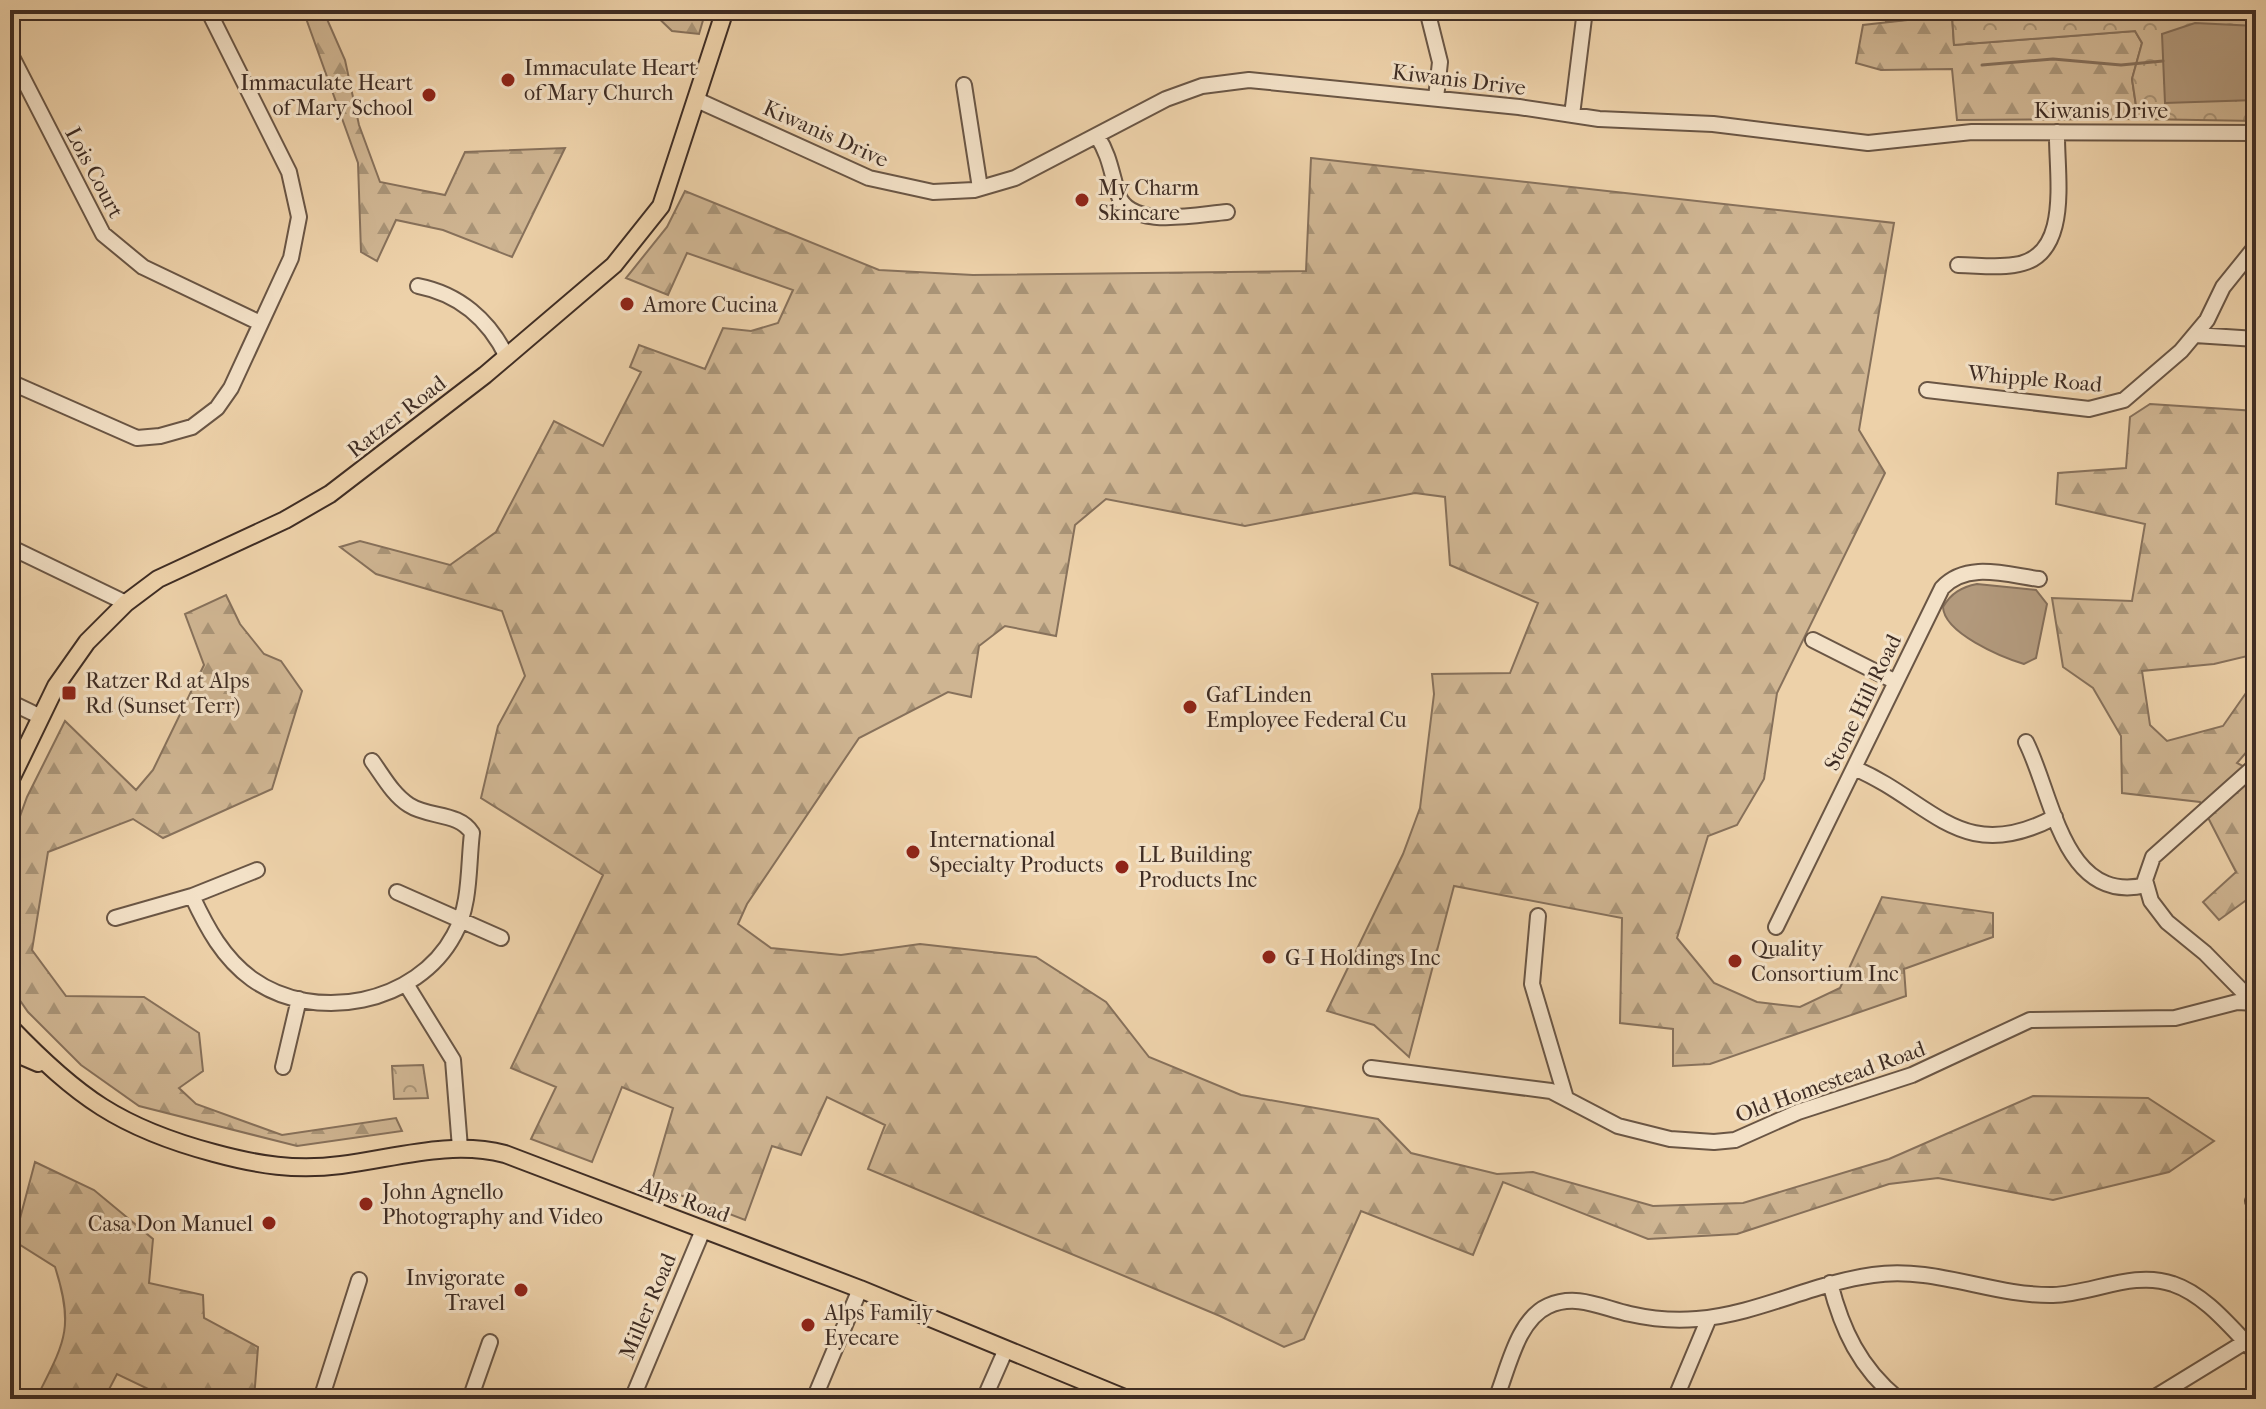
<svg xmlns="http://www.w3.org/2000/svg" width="2266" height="1409" font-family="'IM FELL French Canon',serif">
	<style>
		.forest { fill: url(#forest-firs); stroke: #87715b; stroke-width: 2 }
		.park { fill: url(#park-crowns); stroke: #87715b; stroke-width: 2 }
		.water { fill: #b2997c; stroke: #846e59; stroke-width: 2 }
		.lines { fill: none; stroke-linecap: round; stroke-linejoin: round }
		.stream { stroke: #846e59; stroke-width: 3 }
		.minor-casing { stroke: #6a5645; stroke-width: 18 }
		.major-casing { stroke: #3f2d24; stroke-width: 20 }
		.minor { stroke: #f3e1c7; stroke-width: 14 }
		.major { stroke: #edd1a9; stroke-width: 16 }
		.poi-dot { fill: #8f2418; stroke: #f3e1c7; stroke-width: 3 }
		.labels { text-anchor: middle; stroke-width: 6; stroke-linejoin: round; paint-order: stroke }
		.poi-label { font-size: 22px; fill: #3f2d24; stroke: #f3e1c7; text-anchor: start }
		.street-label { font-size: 22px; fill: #3f2d24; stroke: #f3e1c7 }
	</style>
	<defs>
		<pattern id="forest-firs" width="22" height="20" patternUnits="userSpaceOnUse" patternTransform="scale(2)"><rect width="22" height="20" fill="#cfb592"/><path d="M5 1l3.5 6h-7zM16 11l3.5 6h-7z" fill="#a99477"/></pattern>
		<pattern id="park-crowns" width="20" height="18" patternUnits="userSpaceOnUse" patternTransform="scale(2)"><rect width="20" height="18" fill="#cfb592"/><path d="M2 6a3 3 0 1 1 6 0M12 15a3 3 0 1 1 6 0" fill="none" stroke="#a99477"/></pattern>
	</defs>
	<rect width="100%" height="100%" fill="#edd1a9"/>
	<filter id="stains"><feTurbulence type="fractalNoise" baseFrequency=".0025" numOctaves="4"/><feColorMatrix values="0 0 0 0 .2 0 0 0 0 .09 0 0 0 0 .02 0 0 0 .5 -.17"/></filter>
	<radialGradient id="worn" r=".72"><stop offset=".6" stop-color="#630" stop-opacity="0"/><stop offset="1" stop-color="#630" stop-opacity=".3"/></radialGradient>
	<path class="forest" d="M 303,10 L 323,10 L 345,60 L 359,125 L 380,182 L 445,195 L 465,152 L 565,148 L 512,257 L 443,230 L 396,220 L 377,261 L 361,252 L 358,163 Z
		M 650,10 L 706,10 L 699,34 L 672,31 Z
		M 1952,15 L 1954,45 L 2135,31 L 2142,43 L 2132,79 L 2138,119 L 1957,120 L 1952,69 L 1881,70 L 1856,63 L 1863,25 Z
		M 1311,158 L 1894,223 L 1859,430 L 1885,473 L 1777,693 L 1764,779 L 1737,825 L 1708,836 L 1677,938 L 1714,983 L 1757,1002 L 1800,1007 L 1840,988 L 1882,897 L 1993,913 L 1993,937 L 1904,969 L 1906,996 L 1710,1064 L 1673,1066 L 1673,1029 L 1620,1023 L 1622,918 L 1454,886 L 1409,1057 L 1374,1025 L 1327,1011 L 1403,854 L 1420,808 L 1434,694 L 1432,674 L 1510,673 L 1538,603 L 1450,565 L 1445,497 L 1415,493 L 1245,526 L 1106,499 L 1075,525 L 1056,636 L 1005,626 L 979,646 L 971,697 L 948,692 L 859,738 L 747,904 L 738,924 L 771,948 L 841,955 L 920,944 L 1036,957 L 1106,1002 L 1149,1057 L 1241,1095 L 1378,1119 L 1411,1153 L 1497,1174 L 1533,1172 L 1653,1206 L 1743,1203 L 1889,1159 L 2033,1096 L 2148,1098 L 2214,1141 L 2169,1172 L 2053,1200 L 1938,1178 L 1889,1184 L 1737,1234 L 1648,1239 L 1503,1182 L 1473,1255 L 1361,1211 L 1304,1339 L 1284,1347 L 1220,1316 L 868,1169 L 885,1125 L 827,1097 L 801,1155 L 772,1146 L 745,1220 L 651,1184 L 673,1108 L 622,1087 L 592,1162 L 531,1139 L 556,1087 L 511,1068 L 603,875 L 481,798 L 498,726 L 525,676 L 502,611 L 376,574 L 340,547 L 360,541 L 450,565 L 496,532 L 554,421 L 603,446 L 641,372 L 630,367 L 639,345 L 705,369 L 723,328 L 751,331 L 778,323 L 793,290 L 687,253 L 668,295 L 626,278 L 667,227 L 685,191 L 879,270 L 973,275 L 1306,271 Z
		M 2150,404 L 2256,411 L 2256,654 L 2214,664 L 2142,671 L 2150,725 L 2167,741 L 2223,726 L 2246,693 L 2256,689 L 2256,741 L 2237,763 L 2256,773 L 2256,893 L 2219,920 L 2203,902 L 2236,872 L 2200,802 L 2122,793 L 2121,736 L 2093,688 L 2063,667 L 2052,598 L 2132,601 L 2145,524 L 2056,504 L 2058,473 L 2126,468 L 2130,417 Z
		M 226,595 L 240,624 L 264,654 L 281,661 L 302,691 L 272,789 L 163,838 L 133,819 L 48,852 L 32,950 L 66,996 L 144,997 L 199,1033 L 203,1071 L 179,1088 L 196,1104 L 282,1135 L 396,1118 L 402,1131 L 297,1146 L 139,1106 L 81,1065 L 28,1012 L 10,986 L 10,844 L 27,797 L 65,721 L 136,790 L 153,770 L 204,665 L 185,614 Z
		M 35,1162 L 94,1190 L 153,1239 L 149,1283 L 203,1295 L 204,1318 L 258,1347 L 254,1399 L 169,1399 L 117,1374 L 104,1399 L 36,1399 C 64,1343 75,1329 55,1267 L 14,1241 Z"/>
	<path class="park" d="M 1886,10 L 2256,10 L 2256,121 L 2138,119 L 2132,79 L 2142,43 L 2135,31 L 1954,45 L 1952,15 L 1886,22 Z
		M 423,1065 L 428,1098 L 394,1099 L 392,1066 Z"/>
	<path class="water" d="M 2195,23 L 2256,26 L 2256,100 L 2165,103 L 2162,34 Z
		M 1977,584 L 2036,590 L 2047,604 L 2036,658 L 2024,664 C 2001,657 1944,633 1943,607 C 1951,593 1962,587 1977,584 Z"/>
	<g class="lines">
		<path class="stream" d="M 1321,10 L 1345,13
			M 1982,65 L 2053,59 L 2121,65 L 2163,61"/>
		<defs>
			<path id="minor" d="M 1427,10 L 1440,62 L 1436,98
				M 10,53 L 103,234 L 143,267 L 260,323
				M 964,85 L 980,188
				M 697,100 L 869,178 L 933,192 L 974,190 L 1015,178 L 1166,99 L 1202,86 L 1249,80 L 1519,107 L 1599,119 L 1713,124 L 1868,143 L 1972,132 L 2256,133
				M 1572,115 L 1585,10
				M 1097,136 C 1110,156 1111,172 1118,194 C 1129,230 1198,214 1227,212
				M 1958,265 C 1976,265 1996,268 2014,265 C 2073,258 2056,174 2057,132
				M 418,286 C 459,294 489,320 507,357
				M 2195,335 L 2256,339
				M 10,382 L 137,438 L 160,436 L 192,427 L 217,408 L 231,388 L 291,258 L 299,217 L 289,172 L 208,10
				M 1927,390 L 2089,409 L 2124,400 L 2181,351 L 2207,320 L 2223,287 L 2256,246
				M 10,547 L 126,603
				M 1813,640 L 1896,682
				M 10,702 L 41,717
				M 2026,742 C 2053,795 2063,905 2146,885
				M 1854,768 C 1932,801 1961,867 2055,817
				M 397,892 L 501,938
				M 192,896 C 207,928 223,958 252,979 C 315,1024 417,1004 454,935 C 471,905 468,866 472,833 C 459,812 429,818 409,805 C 393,795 383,776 372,761
				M 1538,916 L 1532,984 L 1565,1095
				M 115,918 L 192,896 L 257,870
				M 1776,927 L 1942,588 C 1967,561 2007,575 2039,579
				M 406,984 L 453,1060 L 460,1148
				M 2253,1002 L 2205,953 L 2167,922 L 2151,901 L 2145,880 L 2153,857 L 2256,765
				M 283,1067 L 299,999
				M 1371,1068 L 1551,1091 L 1618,1126 L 1670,1139 L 1714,1142 L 1735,1140 L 1798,1112 L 1912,1075 L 2030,1020 L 2175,1018 L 2237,1002 L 2256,1003
				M 2253,1201 L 2256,1199
				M 1830,1283 C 1842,1330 1860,1368 1898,1399
				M 321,1399 L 359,1280
				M 470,1399 L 490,1342
				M 632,1399 L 703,1230
				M 814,1399 L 860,1289
				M 984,1399 L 1006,1349
				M 1496,1399 C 1508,1370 1517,1320 1548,1306 C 1577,1293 1602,1308 1630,1314 C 1652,1319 1675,1321 1697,1319 C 1758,1314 1813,1283 1873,1275 C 1936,1266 1991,1296 2053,1295 C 2092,1294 2134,1270 2173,1284 C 2206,1295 2232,1329 2256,1353
				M 1675,1399 L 1709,1318
				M 2152,1399 L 2245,1342"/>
			<path id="major" d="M 10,781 L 56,686 L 87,642 L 126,603 L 158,579 L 285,520 L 330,494 L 485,375 L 614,265 L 661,206 L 725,10
				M 10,1027 C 77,1097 120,1128 214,1153 C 258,1165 296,1171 341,1165 C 396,1158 450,1140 505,1154 L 860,1289 L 1127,1399
				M 10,1051 L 38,1063"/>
		</defs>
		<use href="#minor" class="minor-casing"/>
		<use href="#major" class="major-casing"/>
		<use href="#minor" class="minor"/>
		<use href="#major" class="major"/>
	</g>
	<g class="poi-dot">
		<circle cx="508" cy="80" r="8"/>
		<circle cx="429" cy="95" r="8"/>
		<circle cx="1082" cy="200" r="8"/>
		<circle cx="627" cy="304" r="8"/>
		<rect x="61" y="685" width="16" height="16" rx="4"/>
		<circle cx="1190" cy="707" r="8"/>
		<circle cx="913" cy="852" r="8"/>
		<circle cx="1122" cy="867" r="8"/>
		<circle cx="1269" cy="957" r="8"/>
		<circle cx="1735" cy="961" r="8"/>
		<circle cx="366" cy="1204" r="8"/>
		<circle cx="269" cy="1223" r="8"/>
		<circle cx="521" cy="1290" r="8"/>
		<circle cx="808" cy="1325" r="8"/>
	</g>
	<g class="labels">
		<g class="poi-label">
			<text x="524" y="75">Immaculate Heart<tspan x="524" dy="25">of Mary Church</tspan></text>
			<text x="413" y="90" text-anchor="end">Immaculate Heart<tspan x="413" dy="25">of Mary School</tspan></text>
			<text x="1098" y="195">My Charm<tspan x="1098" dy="25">Skincare</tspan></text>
			<text x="643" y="312">Amore Cucina</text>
			<text x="85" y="688">Ratzer Rd at Alps<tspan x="85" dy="25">Rd (Sunset Terr)</tspan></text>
			<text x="1206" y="702">Gaf Linden<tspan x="1206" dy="25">Employee Federal Cu</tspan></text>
			<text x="929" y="847">International<tspan x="929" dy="25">Specialty Products</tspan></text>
			<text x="1138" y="862">LL Building<tspan x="1138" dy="25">Products Inc</tspan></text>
			<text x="1751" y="956">Quality<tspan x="1751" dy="25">Consortium Inc</tspan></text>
			<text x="1285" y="965">G-I Holdings Inc</text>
			<text x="382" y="1199">John Agnello<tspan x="382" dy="25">Photography and Video</tspan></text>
			<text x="253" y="1231" text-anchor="end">Casa Don Manuel</text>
			<text x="505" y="1285" text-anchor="end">Invigorate<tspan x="505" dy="25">Travel</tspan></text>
			<text x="824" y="1320">Alps Family<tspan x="824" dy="25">Eyecare</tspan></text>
		</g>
		<g class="street-label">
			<text transform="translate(1459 79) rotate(7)" y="8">Kiwanis Drive</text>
			<text x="2101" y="118">Kiwanis Drive</text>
			<text transform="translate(826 133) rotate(24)" y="8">Kiwanis Drive</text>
			<text transform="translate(95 172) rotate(62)" y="8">Lois Court</text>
			<text transform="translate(2035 378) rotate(5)" y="8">Whipple Road</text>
			<text transform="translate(396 416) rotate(-38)" y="8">Ratzer Road</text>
			<text transform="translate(1862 702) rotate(-64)" y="8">Stone Hill Road</text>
			<text transform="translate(1830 1081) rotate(-20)" y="8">Old Homestead Road</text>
			<text transform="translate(685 1199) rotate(20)" y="8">Alps Road</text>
			<text transform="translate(647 1306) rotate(-67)" y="8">Miller Road</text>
		</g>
	</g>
	<rect width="2266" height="1409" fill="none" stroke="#edd1a9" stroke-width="40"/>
	<rect x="12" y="12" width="2242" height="1385" fill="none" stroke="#3f2d24" stroke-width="4"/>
	<rect x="20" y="20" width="2226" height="1369" fill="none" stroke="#3f2d24" stroke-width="2"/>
	<rect width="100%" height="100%" filter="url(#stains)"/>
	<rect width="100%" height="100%" fill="url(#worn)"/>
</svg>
